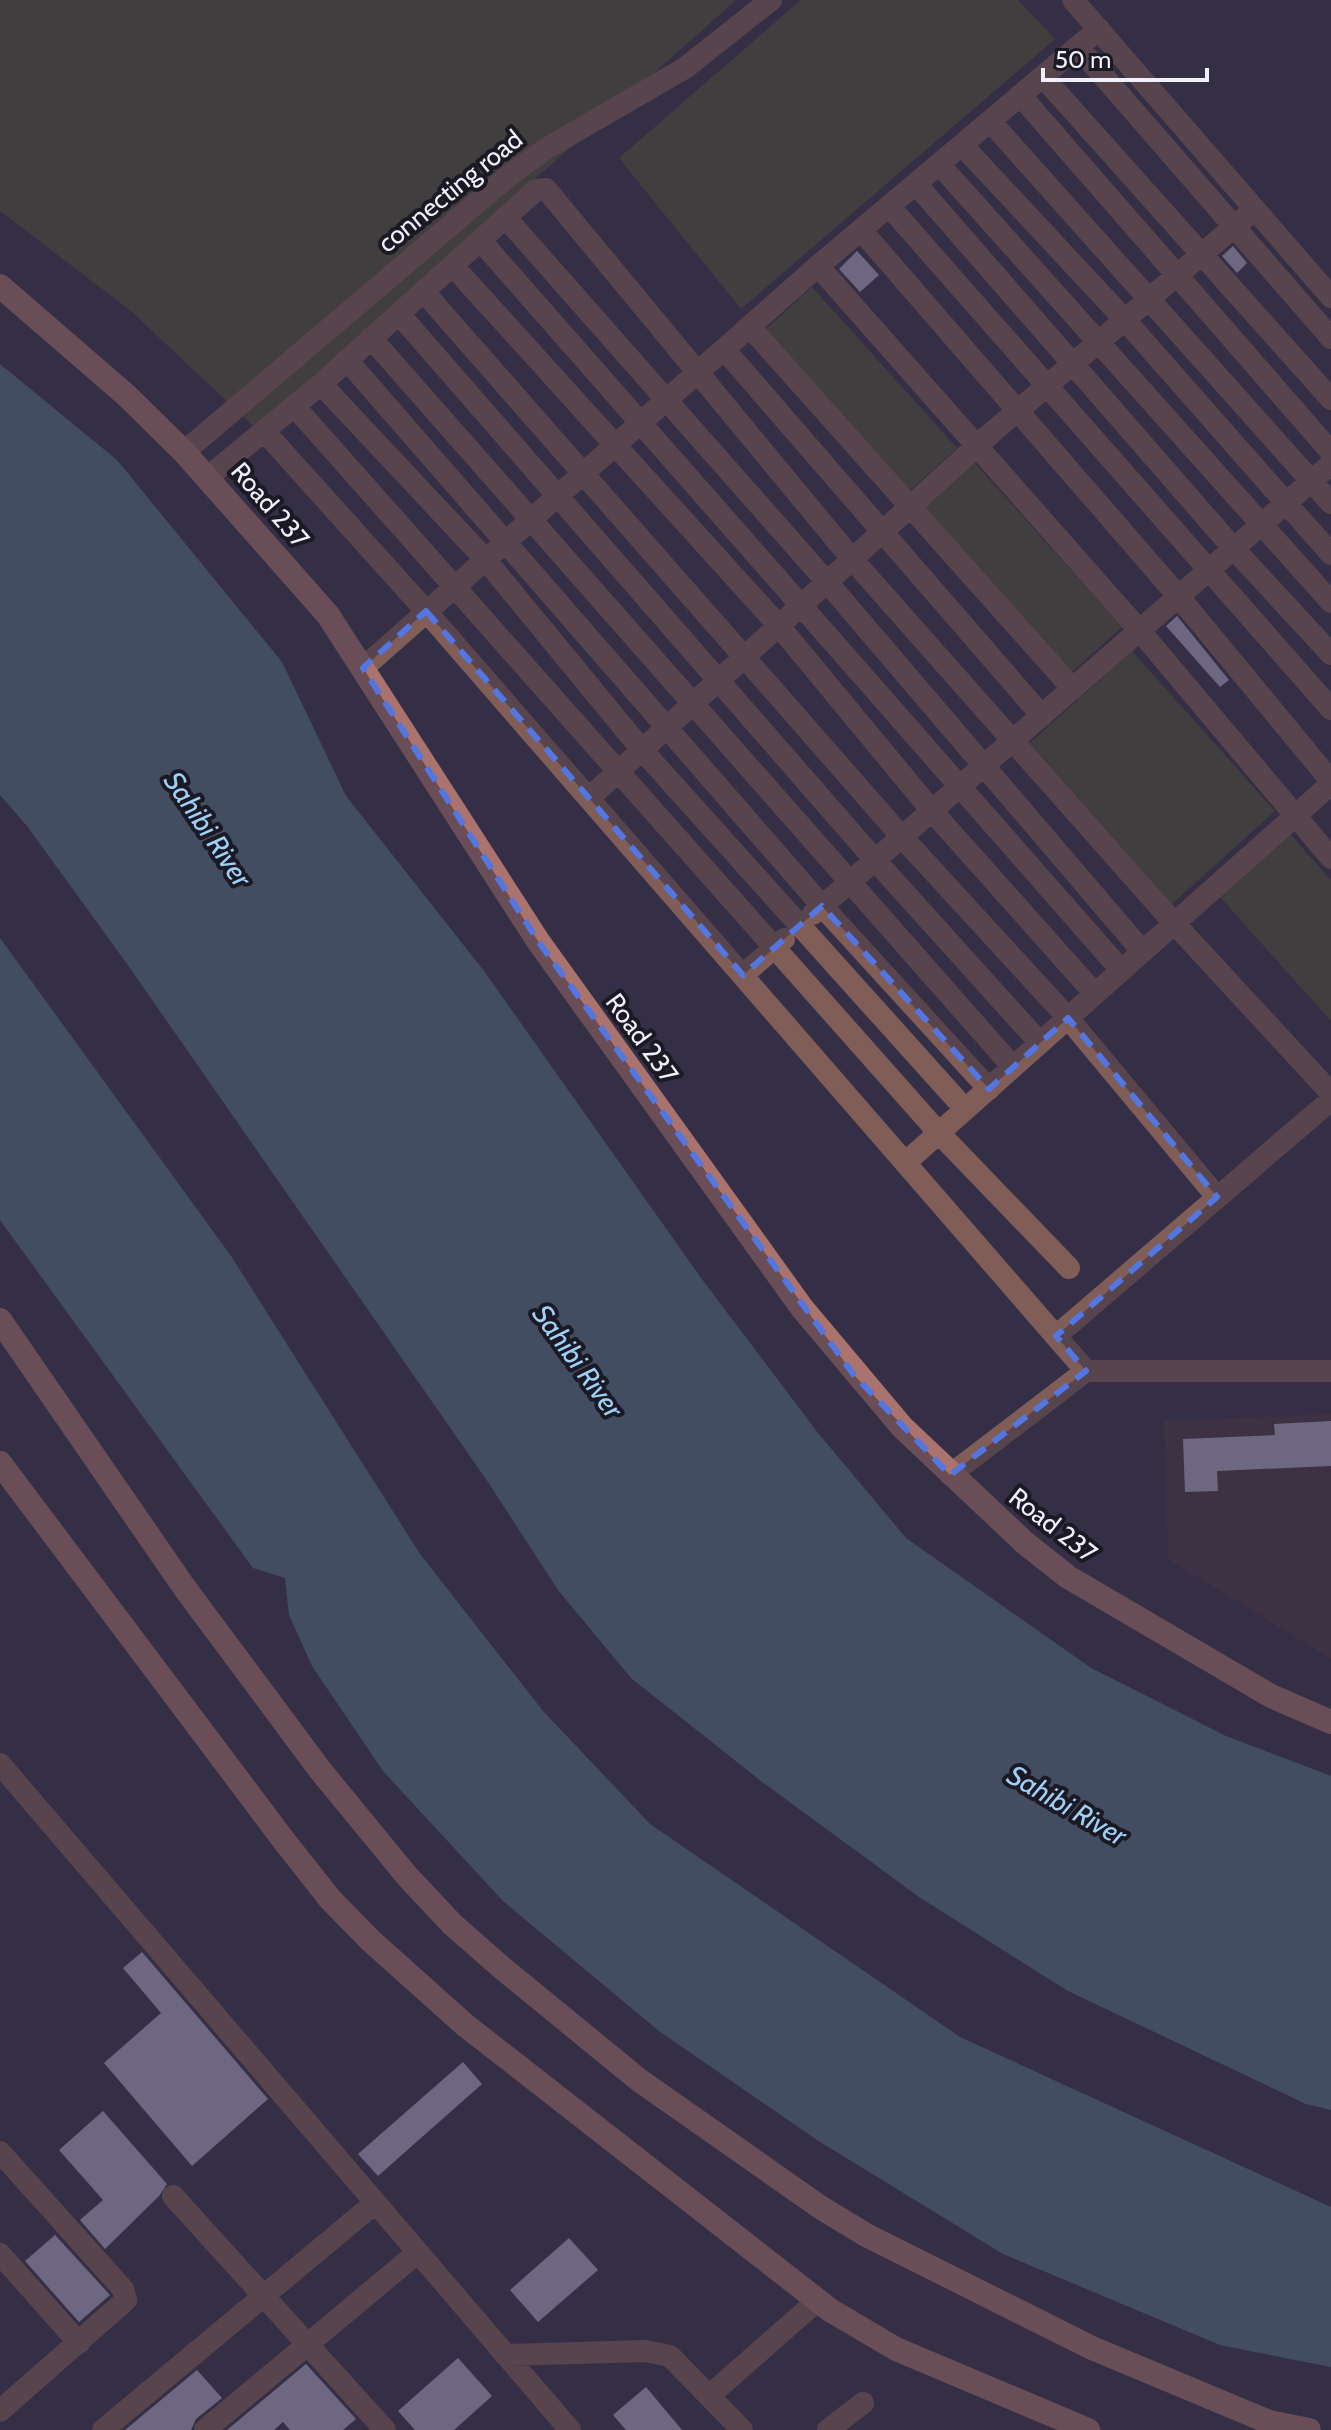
<svg xmlns="http://www.w3.org/2000/svg" width="1331" height="2430" font-family="Cabin,sans-serif">
	<style>
		.education { fill: #453540 }
		.green { fill: #4e5037 }
		.water { fill: #567186 }
		.building { fill: #b2accc }
		.lines { fill: none; stroke-linecap: round; stroke-linejoin: round }
		.street { stroke: #815d58; stroke-width: 22 }
		.secondary { stroke: #ab736d; stroke-width: 24 }
		.marked { fill: none; stroke: #5276e2; stroke-width: 6; stroke-dasharray: 16 10; stroke-linejoin: round }
		.labels { text-anchor: middle; stroke-width: 8; stroke-linejoin: round; paint-order: stroke }
		.street-label { font-size: 26px; fill: #f1eefe; stroke: #1b1923 }
		.water-label { font-size: 28px; font-style: italic; fill: #9ed0f7; stroke: #1b1923 }
	</style>
	<rect width="100%" height="100%" fill="#342f46"/>
	<path class="education" d="M 1331,1414 L 1331,1659 L 1168,1559 L 1164,1421 Z"/>
	<path class="green" d="M 0,0 L 736,0 L 255,428 L 131,311 L 0,211 Z
		M 801,0 L 1018,0 L 1055,39 L 741,309 L 619,158 Z
		M 812,287 L 957,448 L 907,493 L 762,333 Z
		M 972,460 L 1122,627 L 1072,672 L 922,505 Z
		M 1132,651 L 1275,811 L 1172,904 L 1030,743 Z
		M 1289,833 L 1331,880 L 1331,1021 L 1219,896 Z"/>
	<path class="water" d="M 0,364 L 117,460 L 282,662 L 346,796 L 484,971 L 701,1278 L 818,1433 L 906,1538 L 1091,1668 L 1226,1736 L 1331,1776 L 1331,2110 L 1306,2104 L 1068,1991 L 919,1897 L 761,1781 L 631,1678 L 558,1590 L 488,1482 L 125,961 L 27,826 L 0,795 Z
		M 0,938 L 231,1256 L 420,1554 L 543,1711 L 650,1824 L 960,2037 L 1331,2207 L 1331,2367 L 1220,2345 L 1003,2254 L 817,2140 L 659,2031 L 503,1901 L 383,1771 L 312,1666 L 289,1615 L 285,1578 L 253,1568 L 0,1220 Z"/>
	<path class="building" d="M 1233,246 L 1247,263 L 1237,273 L 1222,256 Z
		M 857,251 L 879,275 L 860,292 L 839,269 Z
		M 1177,616 L 1229,680 L 1220,687 L 1166,626 Z
		M 1331,1421 L 1331,1466 L 1217,1471 L 1218,1491 L 1185,1492 L 1183,1439 L 1275,1435 L 1274,1424 Z
		M 142,1952 L 268,2099 L 192,2166 L 104,2063 L 161,2013 L 123,1968 Z
		M 463,2062 L 482,2084 L 378,2176 L 358,2154 Z
		M 103,2111 L 167,2184 L 159,2196 L 105,2249 L 80,2220 L 103,2200 L 59,2150 Z
		M 55,2235 L 110,2295 L 79,2322 L 25,2261 Z
		M 569,2238 L 598,2270 L 538,2322 L 510,2290 Z
		M 458,2358 L 492,2396 L 454,2430 L 415,2430 L 398,2411 Z
		M 306,2364 L 356,2419 L 343,2430 L 290,2430 L 283,2422 L 274,2430 L 227,2430 Z
		M 197,2370 L 222,2398 L 196,2419 L 191,2430 L 125,2430 Z
		M 646,2387 L 682,2430 L 626,2430 L 613,2415 Z"/>
	<g class="lines">
		<path class="street" d="M 1073,0 L 1331,297
			M 1078,47 L 1331,338
			M 1043,77 L 1331,399
			M 1020,95 L 1331,452
			M 990,121 L 1331,503
			M 962,145 L 1125,320 L 1331,554
			M 939,164 L 1331,602
			M 916,184 L 1234,549 L 1331,654
			M 889,206 L 1331,709
			M 506,218 L 827,582 L 1142,951
			M 861,230 L 1179,597 L 1331,781
			M 480,240 L 1121,970
			M 453,266 L 779,626 L 932,811 L 1095,994
			M 818,266 L 1140,631 L 1331,858
			M 424,292 L 902,837 L 1068,1018 L 1217,1197
			M 399,314 L 875,860 L 1040,1043
			M 750,327 L 1073,689
			M 371,338 L 1013,1067
			M 724,349 L 1042,716
			M 347,360 L 822,906 L 989,1089
			M 321,384 L 485,559 L 642,750 L 965,1109
			M 295,407 L 939,1133 L 1069,1268
			M 265,432 L 426,611 L 1086,1371
			M 184,452 L 511,174 L 547,148 L 685,68 L 771,0
			M 208,477 L 321,384 L 536,190 L 546,189 L 852,559 L 1174,923 L 1331,1093
			M 363,668 L 818,266 L 1099,29
			M 589,798 L 989,435 L 1255,209
			M 813,914 L 1331,464
			M 743,975 L 784,939
			M 905,1163 L 1331,784
			M 1056,1336 L 1331,1100
			M 950,1475 L 1086,1371 L 1331,1371
			M 0,1764 L 570,2430
			M 0,2152 L 123,2289 L 126,2300 L 0,2411
			M 173,2196 L 385,2430
			M 0,2254 L 79,2343
			M 505,2355 L 645,2351 L 670,2356 L 742,2430
			M 710,2395 L 817,2301
			M 103,2430 L 375,2203
			M 205,2430 L 417,2253
			M 828,2430 L 863,2403"/>
		<path class="secondary" d="M 0,286 L 126,395 L 184,452 L 328,615 L 538,941 L 802,1308 L 902,1427 L 1025,1543 L 1068,1577 L 1271,1696 L 1331,1722
			M 0,1320 L 184,1587 L 320,1770 L 407,1876 L 452,1924 L 501,1967 L 639,2080 L 820,2207 L 866,2235 L 1092,2348 L 1269,2422 L 1309,2430
			M 0,1463 L 285,1842 L 330,1899 L 370,1940 L 465,2025 L 830,2310 L 896,2349 L 1088,2430"/>
	</g>
	<path d="M0 0H1331V2430H0ZM 426,611 L 743,975 L 822,906 L 989,1089 L 1068,1018 L 1217,1197 L 1056,1336 L 1086,1371 L 950,1475 L 854,1375 L 538,941 L 363,668 Z" fill="#342f46" fill-opacity=".55" fill-rule="evenodd"/>
	<path class="marked" d="M 426,611 L 743,975 L 822,906 L 989,1089 L 1068,1018 L 1217,1197 L 1056,1336 L 1086,1371 L 950,1475 L 854,1375 L 538,941 L 363,668 Z"/>
	<g class="labels">
		<g class="street-label">
			<text transform="translate(450 191) rotate(-39)" y="9">connecting road</text>
			<text transform="translate(270 505) rotate(49)" y="9">Road 237</text>
			<text transform="translate(642 1038) rotate(54)" y="9">Road 237</text>
			<text transform="translate(1053 1525) rotate(38)" y="9">Road 237</text>
		</g>
		<g class="water-label">
			<text transform="translate(208 829) rotate(56)" y="10">Sahibi River</text>
			<text transform="translate(578 1361) rotate(54)" y="10">Sahibi River</text>
			<text transform="translate(1067 1805) rotate(30)" y="10">Sahibi River</text>
		</g>
	</g>
	<path d="M1043 68v12h164v-12" fill="none" stroke="#f1eefe" stroke-width="4"/>
	<text x="1055" y="68" font-size="24" fill="#f1eefe" stroke="#1b1923" stroke-width="6" paint-order="stroke">50 m</text>
</svg>
